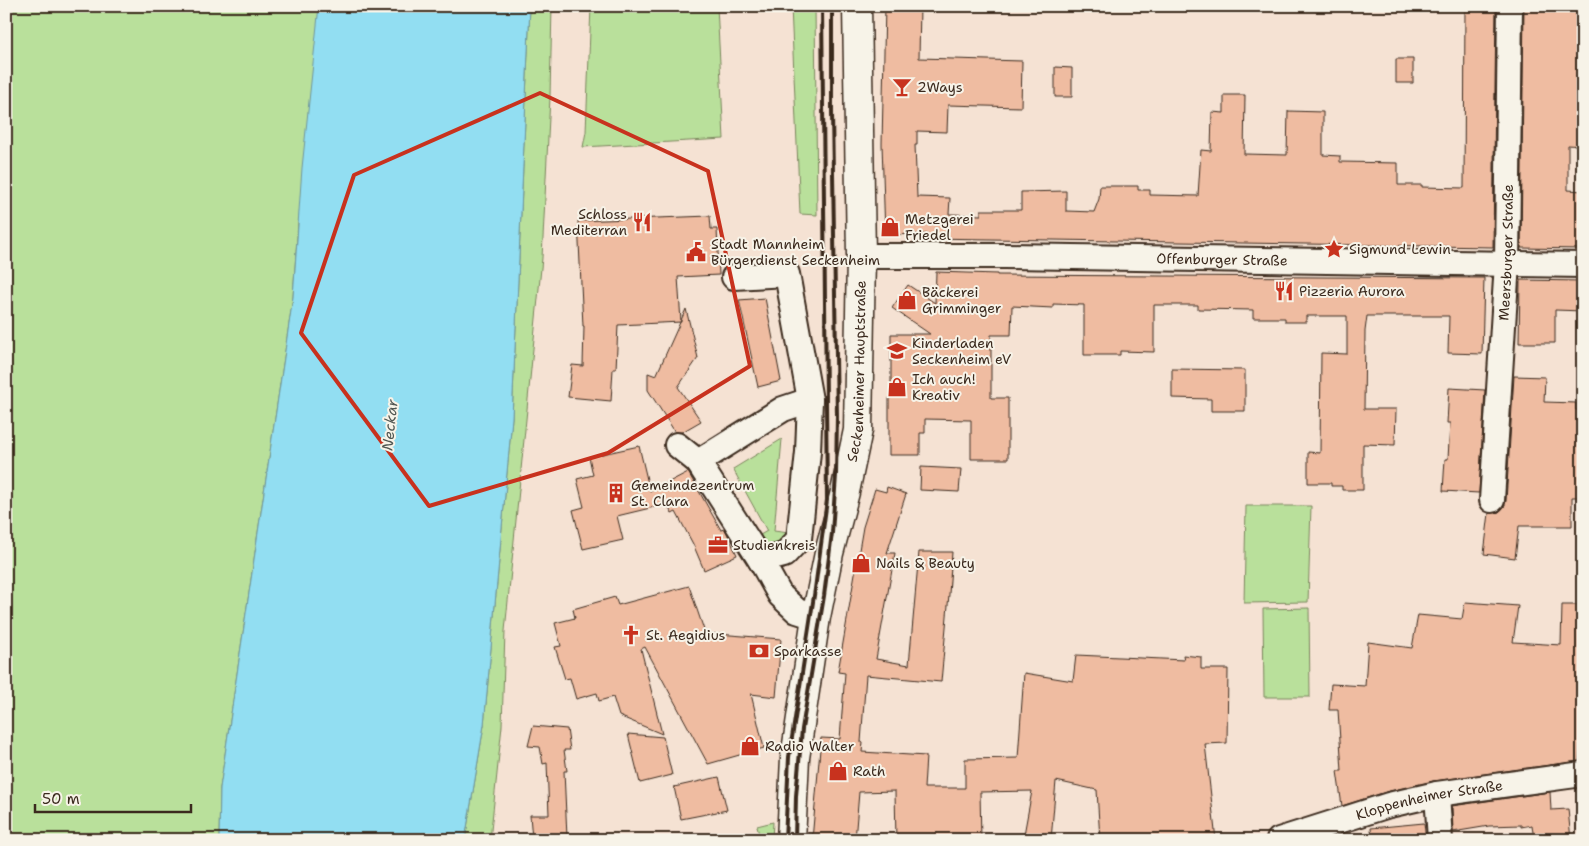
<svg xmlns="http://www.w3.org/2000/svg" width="1589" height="846" font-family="'Shantell Sans',sans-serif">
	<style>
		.green { fill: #b9e09b; stroke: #7a855c }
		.water { fill: #92def2; stroke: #6f969d }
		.building { fill: #efbca1; stroke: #3b2a1e }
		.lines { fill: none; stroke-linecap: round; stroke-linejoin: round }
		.minor-casing { stroke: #3b2a1e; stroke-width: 28 }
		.major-casing { stroke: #3b2a1e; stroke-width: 31 }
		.minor { stroke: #f7f3e8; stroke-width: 24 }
		.major { stroke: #f7f3e8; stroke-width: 28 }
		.rail { stroke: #3b2a1e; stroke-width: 4 }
		.marked { fill: none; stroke: #c8321e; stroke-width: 4; stroke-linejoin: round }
		.labels { text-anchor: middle; stroke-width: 4; stroke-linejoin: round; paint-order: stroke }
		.poi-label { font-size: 14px; fill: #3b2a1e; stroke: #f7f3e8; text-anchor: start }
		.street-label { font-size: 14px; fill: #3b2a1e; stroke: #f7f3e8 }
		.water-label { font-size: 15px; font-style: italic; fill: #515753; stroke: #f7f3e8 }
	</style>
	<rect width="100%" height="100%" fill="#f5e2d3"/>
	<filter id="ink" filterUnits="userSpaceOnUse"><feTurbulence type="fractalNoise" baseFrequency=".02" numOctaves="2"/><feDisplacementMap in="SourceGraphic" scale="10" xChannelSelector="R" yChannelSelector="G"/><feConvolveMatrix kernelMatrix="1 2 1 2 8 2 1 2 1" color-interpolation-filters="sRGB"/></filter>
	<g filter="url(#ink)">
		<path class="green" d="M 6,6 L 441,6 L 298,222 L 293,297 L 220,788 L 219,840 L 6,840 Z
			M 530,6 L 552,6 L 550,97 L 542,258 L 505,631 L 502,726 L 490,840 L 465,840 L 484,725 L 512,418 Z
			M 591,6 L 717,6 L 724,139 L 583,147 L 586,132 Z
			M 791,6 L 815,6 L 817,215 L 800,214 Z
			M 782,439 L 774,531 L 789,533 L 776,547 C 767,546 762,544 755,538 L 767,531 L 733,469 Z
			M 1246,506 L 1311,506 L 1308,602 L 1244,603 Z
			M 1309,608 L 1310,697 L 1264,697 L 1263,609 Z
			M 773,822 L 772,840 L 760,840 L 757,826 Z"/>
		<path class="water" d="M 319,6 L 530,6 L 512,418 L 484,725 L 465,840 L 219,840 L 220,788 L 293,297 L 302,168 Z"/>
		<path class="building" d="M 885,6 L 920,6 L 919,58 L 1022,61 L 1021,107 L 948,105 L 947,132 L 917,131 L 917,145 L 915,145 L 917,197 L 950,198 L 949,214 L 981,215 L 981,210 L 1021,210 L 1021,192 L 1066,191 L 1066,211 L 1094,212 L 1099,199 L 1100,186 L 1138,186 L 1138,190 L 1150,190 L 1150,195 L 1198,196 L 1201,150 L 1211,151 L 1212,112 L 1224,113 L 1224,95 L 1245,95 L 1244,154 L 1287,155 L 1288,111 L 1323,112 L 1323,155 L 1340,156 L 1340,162 L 1398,163 L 1398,185 L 1422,185 L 1422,187 L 1464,188 L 1465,6 L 1496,6 L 1493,247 L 927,238 L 927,234 L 885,235 L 882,144 Z
			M 1524,6 L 1583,6 L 1583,146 L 1568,145 L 1568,190 L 1583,191 L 1583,249 L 1521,248 Z
			M 1396,59 L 1413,59 L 1413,83 L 1396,83 Z
			M 1055,67 L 1072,68 L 1072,97 L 1055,97 Z
			M 710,216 L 711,229 L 717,229 L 719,275 L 678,277 L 681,322 L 618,325 L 616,369 L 613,369 L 611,401 L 568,397 L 572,365 L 583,366 L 584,326 L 583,326 L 578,221 Z
			M 936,272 L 997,274 L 997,275 L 1484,278 L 1482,354 L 1448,353 L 1449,316 L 1367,316 L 1365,331 L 1364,409 L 1396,409 L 1395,445 L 1363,444 L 1363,490 L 1342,490 L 1342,486 L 1331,486 L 1331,483 L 1308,483 L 1308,452 L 1320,453 L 1321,353 L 1347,354 L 1347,316 L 1306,316 L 1306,322 L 1285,322 L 1285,318 L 1253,318 L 1253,310 L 1198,309 L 1198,305 L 1154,305 L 1154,352 L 1120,351 L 1120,355 L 1084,355 L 1084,305 L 1053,304 L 1053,308 L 1012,306 L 1011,335 L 991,335 L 991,398 L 1008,398 L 1008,459 L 971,459 L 971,420 L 925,419 L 925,433 L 920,433 L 920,455 L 889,455 L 889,398 L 891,398 L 891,334 L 930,334 L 892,308 L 908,285 L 935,303 Z
			M 1520,280 L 1583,281 L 1583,311 L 1555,310 L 1555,343 L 1519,343 Z
			M 765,298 L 781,381 L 758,387 L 739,300 Z
			M 686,309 L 698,358 L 678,387 L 701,421 L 682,432 L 675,432 L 648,390 L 648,373 L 656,376 Z
			M 1172,369 L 1245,370 L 1245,411 L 1211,411 L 1211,399 L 1172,398 Z
			M 1514,376 L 1545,377 L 1544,402 L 1576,403 L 1576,410 L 1583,410 L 1583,497 L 1572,497 L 1572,526 L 1519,526 L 1515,558 L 1484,554 L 1489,513 L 1499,512 L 1504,507 L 1506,501 Z
			M 1449,388 L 1485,390 L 1479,493 L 1443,491 L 1445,459 L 1448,459 L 1450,423 L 1447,423 Z
			M 639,446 L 650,492 L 688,472 L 721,530 L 724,529 L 726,531 L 737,555 L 704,570 L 693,544 L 676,512 L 672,514 L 667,504 L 617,516 L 623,540 L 583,549 L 573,510 L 584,507 L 577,479 L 593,475 L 589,457 Z
			M 921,467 L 961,469 L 959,492 L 920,490 Z
			M 887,487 L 906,494 L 887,553 L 895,553 L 876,659 L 909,665 L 919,552 L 952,552 L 949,594 L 941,682 L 866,675 L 861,742 L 863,742 L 862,752 L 926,756 L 924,788 L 965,788 L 965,759 L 1018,758 L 1024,673 L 1073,681 L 1076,655 L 1184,660 L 1183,655 L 1201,657 L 1201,669 L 1228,669 L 1227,743 L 1205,744 L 1216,840 L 1100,840 L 1097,790 L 1056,781 L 1051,840 L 1023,840 L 1032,791 L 980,792 L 981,840 L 896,840 L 895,791 L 859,792 L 855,840 L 812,840 L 821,738 L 840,739 L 845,673 L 838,672 L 863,527 L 875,489 L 886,492 Z
			M 689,586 L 705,633 L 781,639 L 776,697 L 751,694 L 764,748 L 708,764 L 645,647 L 641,649 L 662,734 L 619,716 L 613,697 L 599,701 L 597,693 L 576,699 L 570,678 L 565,679 L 555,647 L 561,646 L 555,623 L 575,618 L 573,609 L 615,597 L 618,605 Z
			M 1465,602 L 1518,606 L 1513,642 L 1561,645 L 1562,605 L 1583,605 L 1583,698 L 1579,761 L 1434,781 L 1386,792 L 1342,806 L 1337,771 L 1342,771 L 1338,710 L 1329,710 L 1331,684 L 1365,686 L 1368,642 L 1412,648 L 1418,615 L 1462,619 Z
			M 533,726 L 567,729 L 570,750 L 564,750 L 567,771 L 564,771 L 567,837 L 532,839 L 530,815 L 549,815 L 547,763 L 543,764 L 540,747 L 528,746 Z
			M 628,734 L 663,737 L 672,775 L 640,783 Z
			M 719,777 L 727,810 L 681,819 L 674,787 Z
			M 1550,792 L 1551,810 L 1568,809 L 1571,840 L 1534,840 L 1532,825 L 1521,827 L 1521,825 L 1489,826 L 1453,832 L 1452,806 Z
			M 1424,823 L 1426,840 L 1372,840 L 1371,828 Z"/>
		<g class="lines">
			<defs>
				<g id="minor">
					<path id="s1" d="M 861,256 L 1004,256 L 1583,265"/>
					<path d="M 734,277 L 787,274 L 810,400 L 808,452 L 799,539"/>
					<path d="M 810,400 L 783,409 L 698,462 L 761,561 L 780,595 L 797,611 L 816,617"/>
					<path d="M 677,445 L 698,462"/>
					<path id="s2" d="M 1492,500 L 1507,263 L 1510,6"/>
					<path d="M 761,561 L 784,555 L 799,539"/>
					<path d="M 1437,794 L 1440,840"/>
					<path id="s3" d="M 1279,840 L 1389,805 L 1437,794 L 1583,774"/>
				</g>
				<g id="major">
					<path id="s4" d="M 791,840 L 795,758 L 816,617 L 829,553 L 845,492 L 858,430 L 861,256 L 857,6"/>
				</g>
			</defs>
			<use href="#minor" class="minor-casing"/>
			<use href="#major" class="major-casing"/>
			<use href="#minor" class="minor"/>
			<use href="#major" class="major"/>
			<path class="rail" d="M 785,840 L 789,757 L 815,589 L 827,500 L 822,6
				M 795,840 L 796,796 L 802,729 L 824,596 L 832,533 L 836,475 L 837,416 L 832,113 L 832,6"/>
		</g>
	</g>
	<path class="marked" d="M 540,93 L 708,171 L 750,366 L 608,453 L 429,506 L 301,333 L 354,175 Z"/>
	<defs>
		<symbol id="bar-bare" viewBox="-9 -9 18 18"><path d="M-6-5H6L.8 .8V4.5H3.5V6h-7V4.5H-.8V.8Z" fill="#c8321e" stroke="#f7f3e8" stroke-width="2.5" paint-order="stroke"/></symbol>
		<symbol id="restaurant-bare" viewBox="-9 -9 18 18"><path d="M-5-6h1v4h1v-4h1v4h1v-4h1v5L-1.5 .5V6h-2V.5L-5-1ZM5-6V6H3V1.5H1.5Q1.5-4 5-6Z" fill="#c8321e" stroke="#f7f3e8" stroke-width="2.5" paint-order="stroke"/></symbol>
		<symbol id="shop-bare" viewBox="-9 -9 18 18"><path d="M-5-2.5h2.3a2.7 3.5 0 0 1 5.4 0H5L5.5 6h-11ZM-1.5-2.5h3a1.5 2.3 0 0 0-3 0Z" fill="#c8321e" stroke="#f7f3e8" stroke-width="2.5" paint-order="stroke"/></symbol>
		<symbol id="sight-bare" viewBox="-9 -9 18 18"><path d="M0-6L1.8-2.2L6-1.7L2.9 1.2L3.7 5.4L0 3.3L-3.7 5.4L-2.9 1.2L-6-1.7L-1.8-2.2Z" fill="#c8321e" stroke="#f7f3e8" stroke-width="2.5" paint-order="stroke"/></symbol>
		<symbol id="civic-bare" viewBox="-9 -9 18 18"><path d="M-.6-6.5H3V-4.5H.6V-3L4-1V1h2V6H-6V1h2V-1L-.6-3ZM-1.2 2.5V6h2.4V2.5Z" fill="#c8321e" stroke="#f7f3e8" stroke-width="2.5" paint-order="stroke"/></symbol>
		<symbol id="school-bare" viewBox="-9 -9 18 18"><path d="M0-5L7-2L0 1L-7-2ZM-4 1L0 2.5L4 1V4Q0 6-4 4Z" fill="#c8321e" stroke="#f7f3e8" stroke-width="2.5" paint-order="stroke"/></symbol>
		<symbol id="building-bare" viewBox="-9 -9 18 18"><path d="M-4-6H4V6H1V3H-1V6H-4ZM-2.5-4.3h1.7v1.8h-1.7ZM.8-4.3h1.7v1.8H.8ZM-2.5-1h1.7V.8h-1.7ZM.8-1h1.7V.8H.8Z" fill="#c8321e" stroke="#f7f3e8" stroke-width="2.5" paint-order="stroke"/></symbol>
		<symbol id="office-bare" viewBox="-9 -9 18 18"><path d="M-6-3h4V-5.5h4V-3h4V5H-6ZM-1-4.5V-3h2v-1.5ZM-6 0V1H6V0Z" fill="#c8321e" stroke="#f7f3e8" stroke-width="2.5" paint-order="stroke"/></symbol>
		<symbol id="church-bare" viewBox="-9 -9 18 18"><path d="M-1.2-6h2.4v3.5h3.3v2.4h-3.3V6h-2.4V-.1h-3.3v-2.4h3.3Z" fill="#c8321e" stroke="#f7f3e8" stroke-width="2.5" paint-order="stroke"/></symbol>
		<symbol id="bank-bare" viewBox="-9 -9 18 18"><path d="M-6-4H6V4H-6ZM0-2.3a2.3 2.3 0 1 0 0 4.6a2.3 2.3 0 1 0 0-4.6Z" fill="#c8321e" stroke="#f7f3e8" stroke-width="2.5" paint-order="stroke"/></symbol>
	</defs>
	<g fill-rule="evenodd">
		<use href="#bar-bare" x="888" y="73" width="28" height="28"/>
		<use href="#restaurant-bare" x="628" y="208" width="28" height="28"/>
		<use href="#shop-bare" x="876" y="213" width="28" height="28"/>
		<use href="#sight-bare" x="1320" y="235" width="28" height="28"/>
		<use href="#civic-bare" x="682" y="238" width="28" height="28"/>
		<use href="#restaurant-bare" x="1270" y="277" width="28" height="28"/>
		<use href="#shop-bare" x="893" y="286" width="28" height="28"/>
		<use href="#school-bare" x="883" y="337" width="28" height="28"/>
		<use href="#shop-bare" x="883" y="373" width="28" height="28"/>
		<use href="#building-bare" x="602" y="479" width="28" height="28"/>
		<use href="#office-bare" x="704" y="531" width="28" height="28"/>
		<use href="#shop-bare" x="847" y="549" width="28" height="28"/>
		<use href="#church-bare" x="617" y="621" width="28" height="28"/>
		<use href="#bank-bare" x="745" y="637" width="28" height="28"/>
		<use href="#shop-bare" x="736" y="732" width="28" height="28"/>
		<use href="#shop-bare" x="824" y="757" width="28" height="28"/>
	</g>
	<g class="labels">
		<g class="poi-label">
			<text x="917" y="92">2Ways</text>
			<text x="627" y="219" text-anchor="end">Schloss<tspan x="627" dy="16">Mediterran</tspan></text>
			<text x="905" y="224">Metzgerei<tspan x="905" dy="16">Friedel</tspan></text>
			<text x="711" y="249">Stadt Mannheim<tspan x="711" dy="16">Bürgerdienst Seckenheim</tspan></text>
			<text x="1349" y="254">Sigmund Lewin</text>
			<text x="1299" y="296">Pizzeria Aurora</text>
			<text x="922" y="297">Bäckerei<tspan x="922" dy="16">Grimminger</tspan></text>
			<text x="912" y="348">Kinderladen<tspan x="912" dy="16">Seckenheim eV</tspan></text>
			<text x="912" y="384">Ich auch!<tspan x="912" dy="16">Kreativ</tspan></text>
			<text x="631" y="490">Gemeindezentrum<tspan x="631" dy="16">St. Clara</tspan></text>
			<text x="733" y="550">Studienkreis</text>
			<text x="876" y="568">Nails &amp; Beauty</text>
			<text x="646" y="640">St. Aegidius</text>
			<text x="774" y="656">Sparkasse</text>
			<text x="765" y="751">Radio Walter</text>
			<text x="853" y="776">Rath</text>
		</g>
		<g class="street-label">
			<text dy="5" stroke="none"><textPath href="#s2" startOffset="248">Meersburger Straße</textPath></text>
			<text dy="5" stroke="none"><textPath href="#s1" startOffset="361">Offenburger Straße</textPath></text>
			<text dy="5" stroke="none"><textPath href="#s4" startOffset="475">Seckenheimer Hauptstraße</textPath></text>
			<text dy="5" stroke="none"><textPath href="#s3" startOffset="156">Kloppenheimer Straße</textPath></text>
		</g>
		<g class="water-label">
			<text transform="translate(390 425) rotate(-84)" y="5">Neckar</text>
		</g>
	</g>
	<rect width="1589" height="846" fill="none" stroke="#f7f3e8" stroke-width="25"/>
	<rect x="12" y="12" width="1564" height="821" fill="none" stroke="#3b2a1e" stroke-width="2" filter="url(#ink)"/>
	<path d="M35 804v8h156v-8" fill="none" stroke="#3b2a1e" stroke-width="2.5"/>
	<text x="42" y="804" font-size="15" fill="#3b2a1e" stroke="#f7f3e8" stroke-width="4" paint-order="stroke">50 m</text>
</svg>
